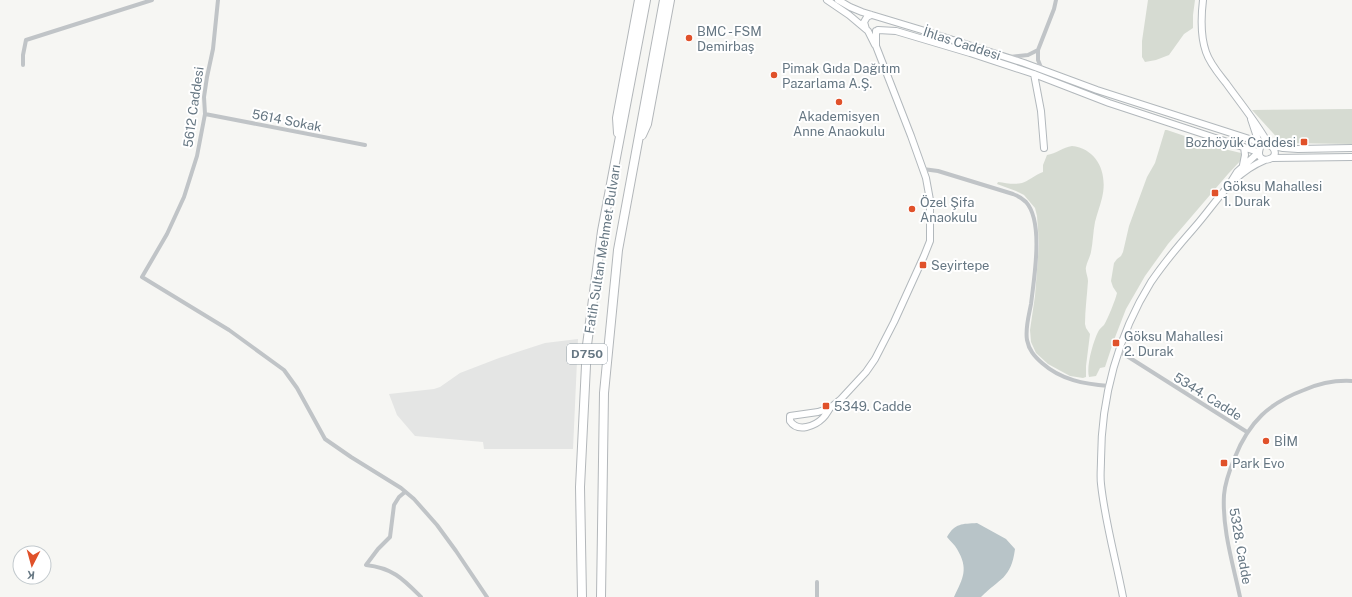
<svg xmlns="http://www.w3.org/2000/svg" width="1352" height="597" font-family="'Public Sans',sans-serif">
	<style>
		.built { fill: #e4e5e4 }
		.green { fill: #d6dbd2 }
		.water { fill: #b8c4c8 }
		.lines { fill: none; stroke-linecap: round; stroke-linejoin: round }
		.secondary-casing { stroke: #b2b8bc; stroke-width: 8 }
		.highway-casing { stroke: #b3b7ba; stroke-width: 10 }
		.street { stroke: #c0c4c7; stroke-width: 4 }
		.secondary { stroke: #fff; stroke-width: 6 }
		.highway { stroke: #fff; stroke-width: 8 }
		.poi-dot { fill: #e0512a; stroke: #fff; stroke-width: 1.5 }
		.labels { text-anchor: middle; stroke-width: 4; stroke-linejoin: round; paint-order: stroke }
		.shield { fill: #fff; stroke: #94a0a8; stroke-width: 1 }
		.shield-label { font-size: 12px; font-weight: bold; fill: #667783 }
		.poi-label { font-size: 13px; fill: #667783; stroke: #fff; text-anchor: start }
		.street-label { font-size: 13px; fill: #667783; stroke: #fff }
	</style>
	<rect width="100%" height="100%" fill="#f6f6f3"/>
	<path class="built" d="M 578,339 L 573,449 L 484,449 L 483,442 L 415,436 L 397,415 L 389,394 L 434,389 L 440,387 L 460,373 L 499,358 L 545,343 Z"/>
	<path class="green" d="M 1148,0 L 1195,0 L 1193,15 L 1193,28 L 1184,34 L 1169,55 L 1156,60 L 1145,62 L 1142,57 L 1142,41 Z
		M 1352,109 L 1352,144 L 1282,143 L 1252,110 Z
		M 1165,130 L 1167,130 L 1220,148 L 1241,153 L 1243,158 L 1228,174 L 1168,244 L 1145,276 L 1126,309 L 1114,340 L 1105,367 L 1100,368 L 1096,376 L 1089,377 C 1086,367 1093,342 1098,332 C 1099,329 1102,327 1104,325 C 1108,318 1115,301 1117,293 L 1113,287 L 1111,281 L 1114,263 L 1117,259 L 1121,256 L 1123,252 L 1129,226 L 1147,177 L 1155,163 Z
		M 1072,146 C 1098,149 1108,174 1102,198 C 1100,206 1097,214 1095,222 C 1093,232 1093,242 1091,252 C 1090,257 1087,262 1086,267 C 1085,271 1088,277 1088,281 C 1087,296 1085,310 1085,324 L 1086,328 L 1090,334 L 1086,366 L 1086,377 L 1083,378 L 1070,376 L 1048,364 L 1036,353 L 1031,342 L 1030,330 L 1035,296 L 1039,244 L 1037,216 L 1035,208 L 1024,195 L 1016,191 L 997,184 L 998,182 C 1006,183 1014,185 1022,183 C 1027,182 1035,175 1043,172 L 1043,165 L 1047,155 C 1056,154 1063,147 1072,146 Z"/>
	<path class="water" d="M 977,523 L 1006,539 L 1015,549 C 1011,579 1000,578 981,597 L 954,597 C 963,578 969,569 957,549 C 955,545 950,541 947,537 C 955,523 962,524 977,523 Z"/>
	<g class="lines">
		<defs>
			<path id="secondary" d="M 827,0 L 849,15 L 868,31 L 875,45
				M 838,0 L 850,7 L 862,12 L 925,31 L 1024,63 L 1097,90 L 1265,144 L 1283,148 L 1298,149 L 1352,148
				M 1203,0 C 1201,17 1200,35 1206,52 C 1210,64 1219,74 1226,83 C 1241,104 1257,123 1269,145
				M 866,29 L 864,22 L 867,17 L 871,15
				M 878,30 L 896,31 L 970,53 L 1034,74 L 1109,103 L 1258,152
				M 1034,74 L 1041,111 L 1044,148
				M 1251,119 L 1259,143
				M 1260,148 C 1253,168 1287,159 1270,145
				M 1272,158 L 1352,157
				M 1243,165 L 1245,155 L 1244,147
				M 1232,180 L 1237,172 L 1258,153
				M 830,408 C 828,411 826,415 823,418 C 815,426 798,433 790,421 L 790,416 L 818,412 L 830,408 L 841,399 L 866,372 L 875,359 L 894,322 L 924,256 L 930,241 L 930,200 L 926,178 L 911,136 L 876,46 L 876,31
				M 1123,597 C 1116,560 1105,522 1101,484 C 1100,476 1101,468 1101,460 C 1101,398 1118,335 1151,282 C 1164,263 1179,245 1194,228 C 1217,202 1231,174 1265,160"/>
			<path id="highway" d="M 618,133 L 617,118 L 639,0
				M 642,135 L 647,124 L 670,0
				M 582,597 L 580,487 L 587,345 L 602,231 L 646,0
				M 601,597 L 604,393 L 618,250 L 664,0"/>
		</defs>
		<use href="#secondary" class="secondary-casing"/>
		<use href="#highway" class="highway-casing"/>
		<path class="street" d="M 218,0 L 213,49 L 207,77 L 204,97 L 205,114 L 197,156 L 184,197 L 167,234 L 142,277 L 229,330 L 284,370 L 297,388 L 325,439 L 351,457 L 401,488 L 414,499 L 437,525 L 456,551 L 487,597
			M 1010,57 L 1028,55 L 1038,50
			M 23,65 L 23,55 L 26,40 L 152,0
			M 1042,70 L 1038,60 L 1038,50 L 1054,9 L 1056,0
			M 205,114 L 365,145
			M 923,169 L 938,171 L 1013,194 C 1018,196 1022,198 1026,202 C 1044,222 1034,278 1031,304 C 1029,315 1025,328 1027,340 C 1029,350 1034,356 1042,363 C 1061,380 1084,384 1109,386
			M 1119,351 L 1247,432
			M 405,492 L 399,497 L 394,505 L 390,537 L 378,549 L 366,565 C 393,568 403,579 421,597
			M 817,597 L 817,582
			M 1240,597 C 1233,564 1222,529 1224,495 C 1225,482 1230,469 1235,457 C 1249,422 1269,403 1304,390 C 1320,383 1335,380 1352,381"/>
		<use href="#secondary" class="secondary"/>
		<use href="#highway" class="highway"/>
	</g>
	<g class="poi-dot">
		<circle cx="689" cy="38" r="4"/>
		<circle cx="774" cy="75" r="4"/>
		<circle cx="839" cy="102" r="4"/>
		<rect x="1300" y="138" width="8" height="8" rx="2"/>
		<rect x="1211" y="189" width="8" height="8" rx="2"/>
		<circle cx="912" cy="209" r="4"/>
		<rect x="919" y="261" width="8" height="8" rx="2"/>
		<rect x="1112" y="339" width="8" height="8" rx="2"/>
		<rect x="822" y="402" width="8" height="8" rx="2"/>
		<circle cx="1266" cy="441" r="4"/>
		<rect x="1220" y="459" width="8" height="8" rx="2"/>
	</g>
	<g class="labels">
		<rect class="shield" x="567" y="344" width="40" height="20" rx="3"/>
		<g class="shield-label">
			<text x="587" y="358">D750</text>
		</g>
		<g class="poi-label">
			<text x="697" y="36">BMC - FSM<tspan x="697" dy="15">Demirbaş</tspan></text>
			<text x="782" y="73">Pimak Gıda Dağıtım<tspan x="782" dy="15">Pazarlama A.Ş.</tspan></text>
			<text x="839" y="121" text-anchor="middle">Akademisyen<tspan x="839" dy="15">Anne Anaokulu</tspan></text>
			<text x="1296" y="147" text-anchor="end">Bozhöyük Caddesi</text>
			<text x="1223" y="191">Göksu Mahallesi<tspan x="1223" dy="15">1. Durak</tspan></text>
			<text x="920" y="207">Özel Şifa<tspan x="920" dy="15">Anaokulu</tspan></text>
			<text x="931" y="270">Seyirtepe</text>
			<text x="1124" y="341">Göksu Mahallesi<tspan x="1124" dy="15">2. Durak</tspan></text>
			<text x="834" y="411">5349. Cadde</text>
			<text x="1274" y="446">BİM</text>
			<text x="1232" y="468">Park Evo</text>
		</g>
		<g class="street-label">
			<text transform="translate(962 43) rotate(18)" y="5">İhlas Caddesi</text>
			<text transform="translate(193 107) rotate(-82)" y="5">5612 Caddesi</text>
			<text transform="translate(287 120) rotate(11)" y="5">5614 Sokak</text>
			<text transform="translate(602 249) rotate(-81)" y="5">Fatih Sultan Mehmet Bulvarı</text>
			<text transform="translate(1208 396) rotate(32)" y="5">5344. Cadde</text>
			<text transform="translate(1241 546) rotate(80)" y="5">5328. Cadde</text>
		</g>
	</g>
	<g transform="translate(32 565) rotate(186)"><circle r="19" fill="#ffffff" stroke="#c2c9cd"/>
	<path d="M0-3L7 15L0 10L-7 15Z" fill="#e0512a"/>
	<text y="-6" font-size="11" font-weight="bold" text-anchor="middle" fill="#667783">K</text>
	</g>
</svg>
